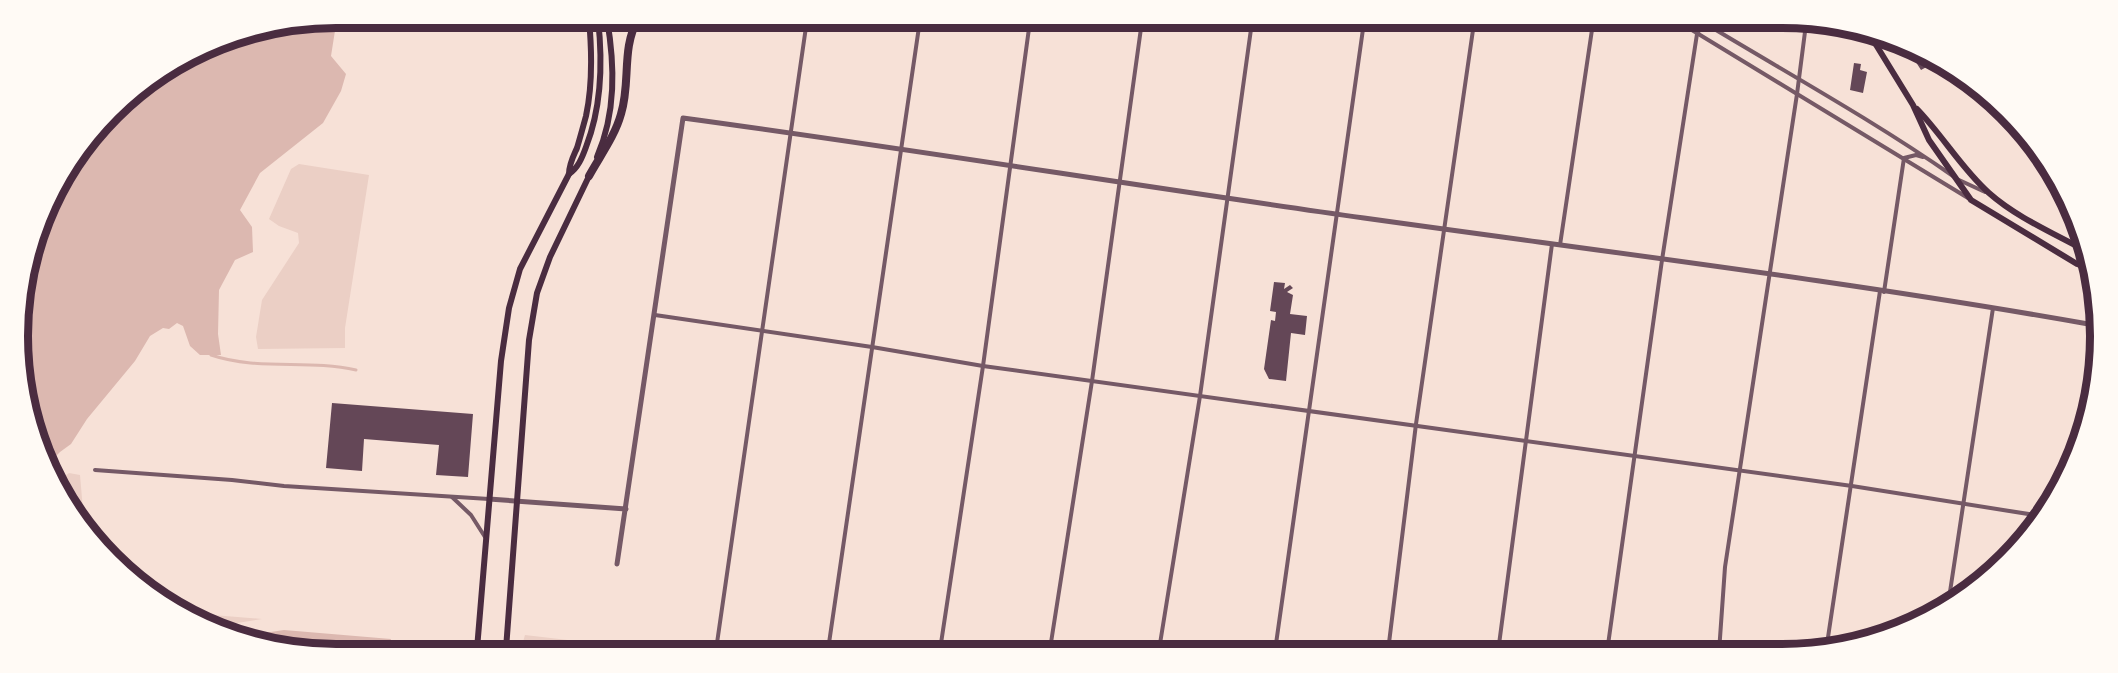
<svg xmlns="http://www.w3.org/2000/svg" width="2118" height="673" font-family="Commissioner,sans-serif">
<rect width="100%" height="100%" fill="#f7e1d7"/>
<!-- green -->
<g fill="#ebcfc5">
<path d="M 299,164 L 369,175 L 345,328 L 345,348 L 258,349 L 256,337 L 262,300 L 299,243 L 298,233 L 279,226 L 269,219 L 291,169 Z"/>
<path d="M 69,473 L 80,475 L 83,510 L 82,526 L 59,481 Z"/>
<path d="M 169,605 L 199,608 L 200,614 L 262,619 L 218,626 Z"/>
<path d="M 525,635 L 653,650 L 521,649 Z"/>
</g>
<!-- water -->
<g fill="#dcb8b0">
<path d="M 337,18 L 331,56 L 346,74 L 341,91 L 323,123 L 260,173 L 240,210 L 252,227 L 253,252 L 235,260 L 219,290 L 218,334 L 221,355 L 200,355 L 190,346 L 183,326 L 177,323 L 169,329 L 163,328 L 150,336 L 135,361 L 87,419 L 71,444 L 60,452 L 50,462 L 29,419 L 21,295 L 51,195 L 126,97 L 215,42 Z"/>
<path d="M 284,630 L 391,639 L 388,648 L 391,649 L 274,649 L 244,636 Z"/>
</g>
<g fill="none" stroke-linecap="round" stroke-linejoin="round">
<!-- stream -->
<path stroke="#dcb8b0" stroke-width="3" d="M 211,355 C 258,371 309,359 356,370"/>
</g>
<!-- building -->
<g fill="#644757">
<path d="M 1915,54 L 1930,60 L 1944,66 L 1936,70 L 1932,64 L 1921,70 L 1912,56 Z"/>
<path d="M 1854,63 L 1861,64 L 1860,70 L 1867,72 L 1863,93 L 1850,90 Z"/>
<path d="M 1274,282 L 1285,283 L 1284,289 L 1290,285 L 1293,288 L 1287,292 L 1293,295 L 1290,314 L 1307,316 L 1305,335 L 1291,333 L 1286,381 L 1269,379 L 1264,369 L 1271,320 L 1275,321 L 1276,312 L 1270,311 Z"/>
<path d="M 332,403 L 473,414 L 468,477 L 436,475 L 439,445 L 364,439 L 362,471 L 326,468 Z"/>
</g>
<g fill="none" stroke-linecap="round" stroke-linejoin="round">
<!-- minor -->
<g stroke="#755966" stroke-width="4">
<path d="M 1682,24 L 1968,198"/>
<path d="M 1706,24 C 1789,74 1874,121 1953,176"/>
<path d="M 1959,180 L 1985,192"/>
<path d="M 1560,245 L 1593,23"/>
<path d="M 1884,292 L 1904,158 L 1916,155 L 1923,157"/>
<path d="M 655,315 L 872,347 L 983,366 L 1852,486 L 2041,516"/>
<path d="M 95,470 L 232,480 L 284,486 L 489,499"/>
<path d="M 452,497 L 471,515 L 485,537"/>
<path d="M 1948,605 L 1993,308"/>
<path d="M 1827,644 L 1880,291"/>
<path d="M 717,648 L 737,650"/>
<path d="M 1050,649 L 1092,381 L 1142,21"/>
<path d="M 716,650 L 807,20"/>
<path d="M 828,650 L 920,20"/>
<path d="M 940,650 L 983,366 L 1030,21"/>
<path d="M 1159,650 L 1200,396 L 1252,22"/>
<path d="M 1275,651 L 1364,22"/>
<path d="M 1388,651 L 1416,424 L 1474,23"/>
<path d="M 1498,652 L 1552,244"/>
<path d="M 1607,652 L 1662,260 L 1697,34 L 1703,24"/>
<path d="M 1719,652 L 1725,567 L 1797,94 L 1806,24"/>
</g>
<!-- tertiary -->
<g stroke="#755966" stroke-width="5">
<path d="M 489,499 L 626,509"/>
<path d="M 617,564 L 683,118 C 911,149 1137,186 1364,218 C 1607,252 1852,282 2094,325"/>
</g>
<!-- secondary -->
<g stroke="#4a2c40" stroke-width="6">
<path d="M 1870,35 L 1913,105 L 1929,140 L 1971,200 L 2077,264 L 2092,269"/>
<path d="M 1917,109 C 1943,136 1962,169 1989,193 C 2016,217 2053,233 2084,250"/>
<path d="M 597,157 C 616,113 615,66 607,19"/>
<path d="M 569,174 C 578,168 582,158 586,147 C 602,106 603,63 598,19"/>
<path d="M 477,649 L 501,361 L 509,308 L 520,269 L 569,174 C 569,164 573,157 577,148 C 580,138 583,127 586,116 C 593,84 592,52 589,19"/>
<path d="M 506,649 L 529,340 L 537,293 L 550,257 L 591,172"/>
</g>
<!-- motorway -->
<path stroke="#4a2c40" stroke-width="8" d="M 589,176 C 600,156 615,136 621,114 C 631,82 621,49 638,19"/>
</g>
<!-- crop -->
<path d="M0 0H2118V673H0ZM336 28H1782A308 308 0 0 1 2090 336V336A308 308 0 0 1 1782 644H336A308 308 0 0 1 28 336V336A308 308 0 0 1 336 28Z" fill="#fffaf5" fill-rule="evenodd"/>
<path fill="none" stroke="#4a2c40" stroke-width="8" d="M336 28H1782A308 308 0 0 1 2090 336V336A308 308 0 0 1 1782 644H336A308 308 0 0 1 28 336V336A308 308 0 0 1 336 28Z"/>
</svg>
